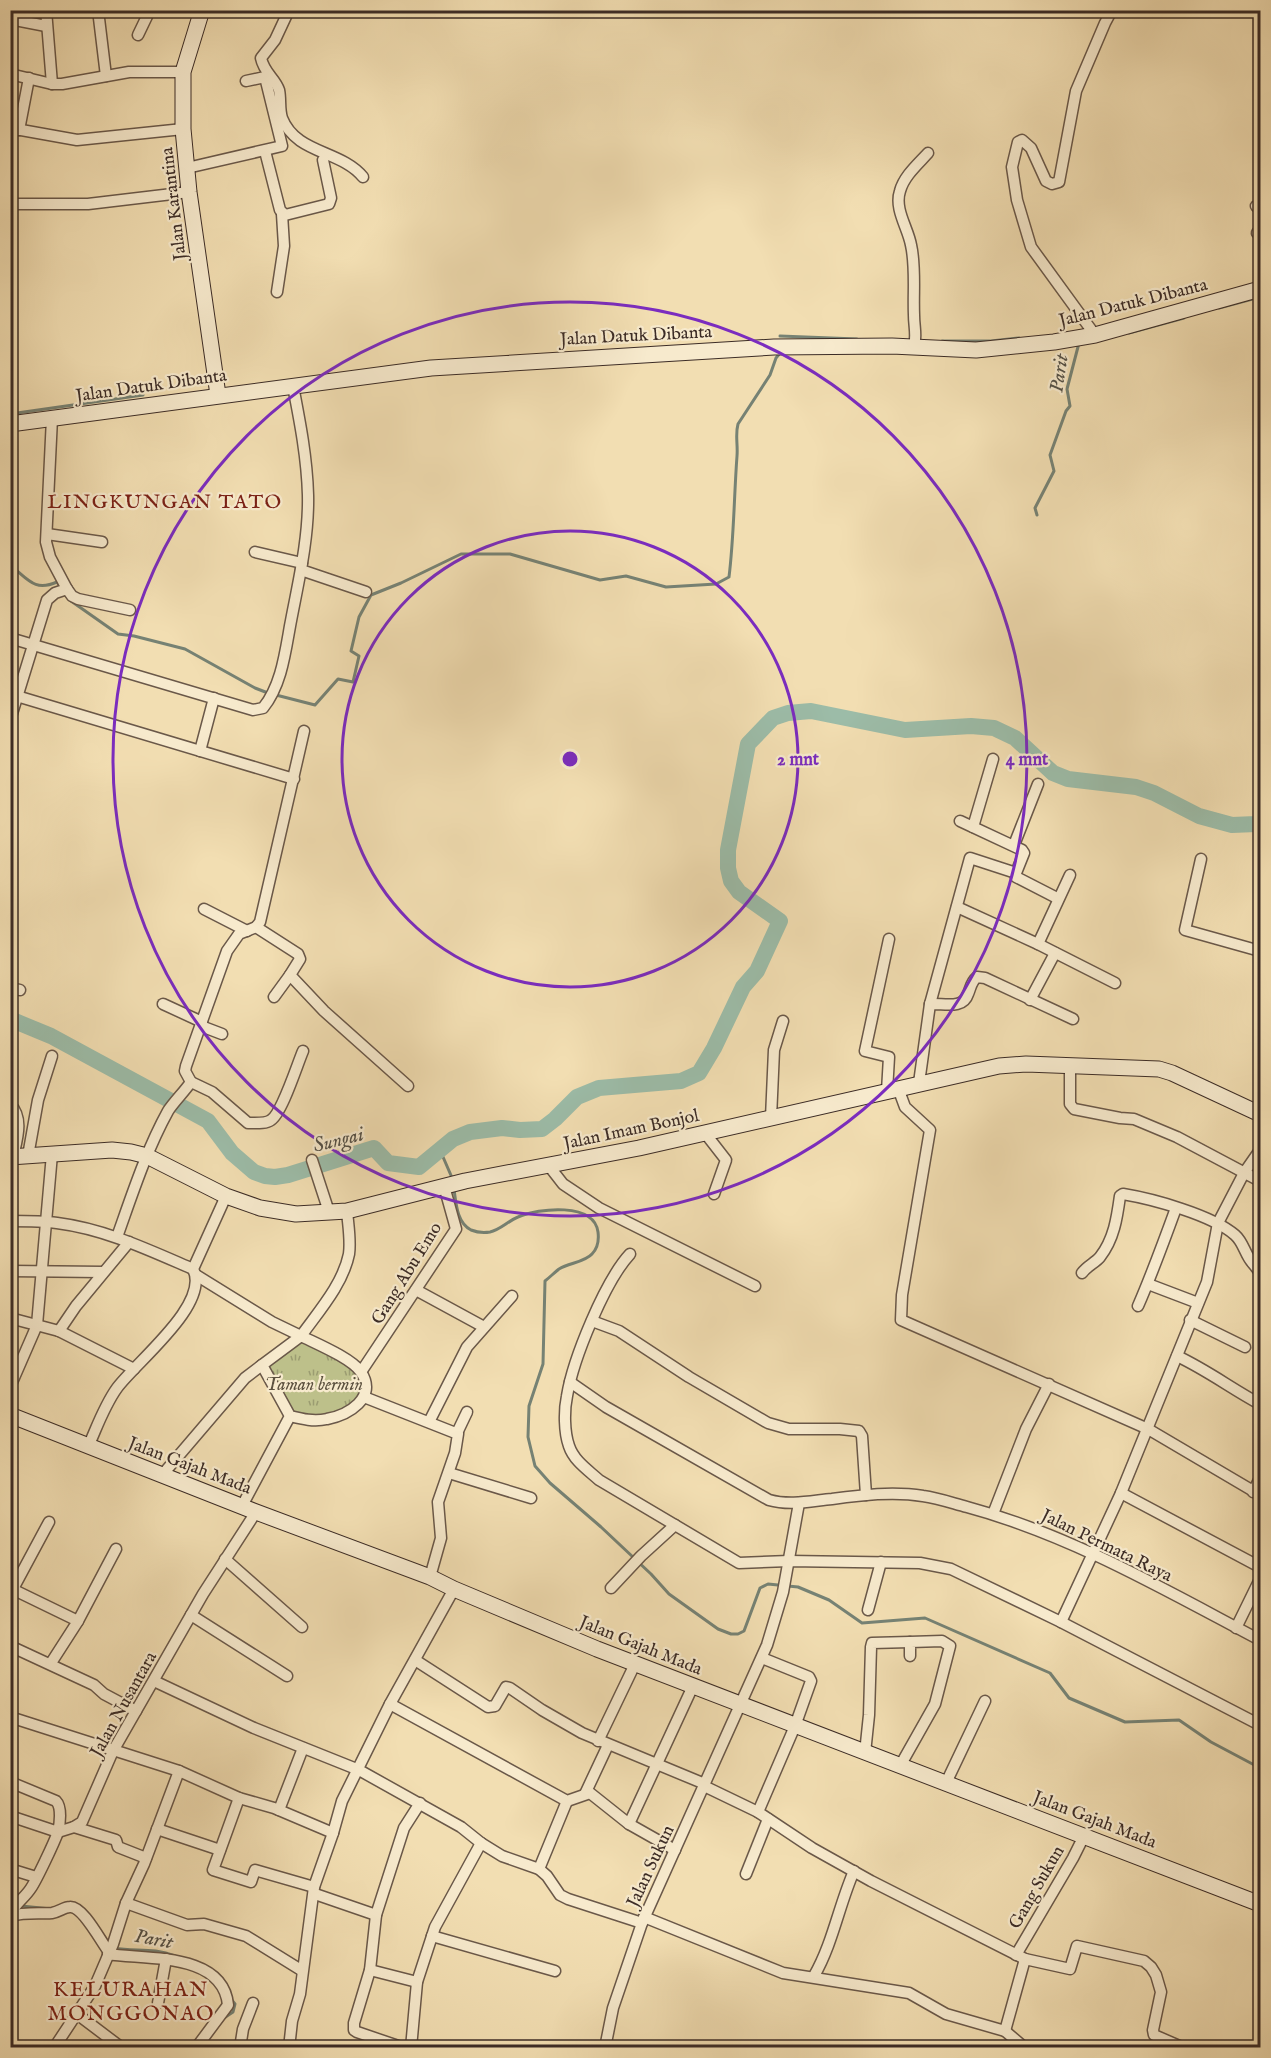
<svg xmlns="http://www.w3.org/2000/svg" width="1271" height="2058" font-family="'IM FELL English',serif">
<defs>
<pattern id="park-tufts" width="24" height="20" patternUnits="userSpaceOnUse" patternTransform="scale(1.5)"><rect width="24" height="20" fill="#bdc08a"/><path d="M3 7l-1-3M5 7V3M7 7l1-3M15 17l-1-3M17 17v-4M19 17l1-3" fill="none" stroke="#9b9c71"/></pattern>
</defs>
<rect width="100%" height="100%" fill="#f2deb2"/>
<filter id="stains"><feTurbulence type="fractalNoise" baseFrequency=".00333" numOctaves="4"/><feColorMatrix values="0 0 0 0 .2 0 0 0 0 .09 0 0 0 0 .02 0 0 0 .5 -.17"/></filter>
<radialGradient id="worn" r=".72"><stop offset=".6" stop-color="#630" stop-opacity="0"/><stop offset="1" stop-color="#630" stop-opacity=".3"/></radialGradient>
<!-- park -->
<path fill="url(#park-tufts)" stroke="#7c7658" stroke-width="1.5" d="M 304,1340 L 333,1355 L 362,1378 L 360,1397 L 343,1410 L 318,1417 L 296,1413 L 289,1407 L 266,1367 Z"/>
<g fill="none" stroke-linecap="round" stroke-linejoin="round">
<!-- stream -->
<g stroke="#768274" stroke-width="3">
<path d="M 1219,308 L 1260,297"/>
<path d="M 1129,333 L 1184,318"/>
<path d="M 780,336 L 857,339"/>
<path d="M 942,341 L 991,341 L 1019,338"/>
<path d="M 10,414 L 143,395"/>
<path d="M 1037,515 L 1035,508 L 1054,471 L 1050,455 L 1066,411 L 1070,406 L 1067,389 L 1079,343"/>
<path d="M 10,565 C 28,579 34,592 57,582 L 60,586"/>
<path d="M 71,601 L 118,634 L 134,636 L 185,649 L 255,688 L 268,693"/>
<path d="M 276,695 L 315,705 L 338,679 L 353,682 L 359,656 L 351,651 L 359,617 L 371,595 L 401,583 L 461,554 L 510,554 L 600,580 L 626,576 L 666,587 L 716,584 L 729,577 C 734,537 734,496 737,456 C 738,444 735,435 738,424 L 770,375 L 776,358 L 780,353"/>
<path d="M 440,1150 L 453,1180"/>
<path d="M 454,1189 C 456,1204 457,1223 471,1230 C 476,1232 484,1233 490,1232 C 500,1230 508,1221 518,1217 C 539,1208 594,1202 598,1232 C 599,1240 598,1248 592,1254 C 585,1262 569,1263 559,1269 C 554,1273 550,1277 545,1281 L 543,1364 L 529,1406 L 528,1437 L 535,1466 L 550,1483 L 601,1527 L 651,1574 L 669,1594 L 718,1629 L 731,1634 L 738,1634 L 744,1631 L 760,1588 L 768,1584 L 798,1587 L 829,1600 L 862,1623 L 925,1618 L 1050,1673 L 1069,1698 L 1125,1722 L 1179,1720 L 1211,1742 L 1260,1768"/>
<path d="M 21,1906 L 51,1909"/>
<path d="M 114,1948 C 135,1952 153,1947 175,1956"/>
<path d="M 224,2018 L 233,2012 L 235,2004 L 231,1999"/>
</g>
<!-- river -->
<path stroke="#9cbca8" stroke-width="16" d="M 10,1019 L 51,1036 L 208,1121 L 232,1153 L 254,1172 L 265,1176 L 275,1177 L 288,1175 L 374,1148 L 388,1163 L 419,1167 L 453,1139 L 470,1132 L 502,1128 L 520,1130 L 542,1129 L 555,1119 L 577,1097 L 599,1088 L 681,1081 L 699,1073 L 714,1048 L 743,987 L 757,971 L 780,921 L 739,892 L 731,881 L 728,868 L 728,850 L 748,744 L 773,718 L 788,713 L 811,711 L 905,730 L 971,726 L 994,728 L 1015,738 L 1053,773 L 1068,779 L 1136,787 L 1154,793 L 1199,816 L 1232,825 L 1256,824 L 1260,821"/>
<defs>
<g id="street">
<path d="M 46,10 L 52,84"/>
<path d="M 98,10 L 106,76"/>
<path d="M 289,10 L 275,40 L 261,58 C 264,73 275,78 279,90 C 281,99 279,109 282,118 C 296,154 341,150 363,177"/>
<path d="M 10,19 L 46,26"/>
<path d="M 138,35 L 150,10"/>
<path d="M 10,74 L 52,84 L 62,84 L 129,72 L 183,72"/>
<path d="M 10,128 L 77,140 L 183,129"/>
<path d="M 19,130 L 29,78"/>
<path d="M 265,151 L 280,210 L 285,215 L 329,204 L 331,198 L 323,160"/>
<path d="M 187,168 L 282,146 L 265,77 L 246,81"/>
<path d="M 10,204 L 88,204 L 189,192"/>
<path d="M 1256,206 L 1260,210"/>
<path d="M 1257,233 L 1260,229"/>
<path d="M 277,292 L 284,246 L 282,214"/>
<path d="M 1095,335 L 1031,247 L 1017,200 L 1012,167 L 1018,142 L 1022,140 L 1031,148 L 1046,181 L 1052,184 L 1059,182 L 1076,91 L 1105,23 L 1112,10"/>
<path d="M 914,347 C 917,335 914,327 914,315 C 913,292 916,267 911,245 C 908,228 894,209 900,191 C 904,176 918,164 928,153"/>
<path d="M 47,534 L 102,542"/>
<path d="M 255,552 L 302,563"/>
<path d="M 301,570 L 366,592"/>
<path d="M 67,589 L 72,596 L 78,599 L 130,610"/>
<path d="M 10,638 L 253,710 L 263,708 C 281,686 285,654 290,626 C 298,583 309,539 308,495 C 307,458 300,422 293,386"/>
<path d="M 10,694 L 294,779"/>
<path d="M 10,720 L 47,600 L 55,593 L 67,589 L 50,557 L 46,542 L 52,418"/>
<path d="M 200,751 L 214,698"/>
<path d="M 960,821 L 1022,850 L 1024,853 L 1016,873 L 1016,877 L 1057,898"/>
<path d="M 973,827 L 993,759"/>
<path d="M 1014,845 L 1038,784"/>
<path d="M 1201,859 L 1185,930 L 1260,951"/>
<path d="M 957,907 L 1038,944 L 1115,983"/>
<path d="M 204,909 L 247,931"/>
<path d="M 256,927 L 298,954 L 300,959 L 290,975 L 324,1011 L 408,1086"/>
<path d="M 1038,944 L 1070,875"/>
<path d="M 10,988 L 20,990"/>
<path d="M 274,997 L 290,975"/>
<path d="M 1030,1000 L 1055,953"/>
<path d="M 163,1004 L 202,1022"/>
<path d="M 930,1004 L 970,858 L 1016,873"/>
<path d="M 201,1026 L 222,1034"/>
<path d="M 1070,1065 L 1070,1104 L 1074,1109 L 1120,1118 L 1134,1119 L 1177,1137 L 1260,1181"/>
<path d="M 191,1082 L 212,1092 L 248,1123 C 255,1123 266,1124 271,1120 C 282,1113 297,1065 303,1051"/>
<path d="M 919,1083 L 930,1004 C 943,1003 963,1010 968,994 C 971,987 971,982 977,977 L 985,978 L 1073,1019"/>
<path d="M 898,1088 L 905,1107 L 930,1130 L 902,1295 L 901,1320 L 1148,1429 L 1260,1495"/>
<path d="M 887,1091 L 889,1057 L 865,1051 L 889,939"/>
<path d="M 10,1104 C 24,1118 17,1139 13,1157"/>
<path d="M 771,1118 L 774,1050 L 783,1021"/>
<path d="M 705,1133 L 726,1160 L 714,1194"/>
<path d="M 28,1156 L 38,1100 L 52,1056"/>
<path d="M 312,1160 L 329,1212"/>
<path d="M 549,1166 L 563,1184 L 599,1208 L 755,1286"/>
<path d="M 10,1221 C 26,1221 42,1221 57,1223 C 105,1229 149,1250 193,1269"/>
<path d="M 117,1237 C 132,1195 146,1151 168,1111 C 173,1103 184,1092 191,1082 L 185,1071 L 186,1066 L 227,951 L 239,934 L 256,927 L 260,922 L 304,731"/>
<path d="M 630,1254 C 605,1281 573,1359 567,1396 C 564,1410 564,1432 569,1446 C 574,1461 588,1470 599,1480 L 739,1563 L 789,1561 L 920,1563 L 951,1569 L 1061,1622 L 1260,1725"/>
<path d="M 10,1271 L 103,1272"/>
<path d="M 1082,1273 C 1087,1266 1095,1263 1100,1257 C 1114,1239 1117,1218 1120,1196 L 1123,1194 C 1153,1199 1212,1215 1235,1235 C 1242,1241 1244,1250 1249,1258 C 1252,1263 1257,1268 1260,1273"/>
<path d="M 196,1275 L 272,1322 L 301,1336 C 319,1311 343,1284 349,1254 C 351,1240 348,1224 347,1211"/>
<path d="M 1148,1284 L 1198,1303"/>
<path d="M 416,1290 L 484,1327"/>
<path d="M 1138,1306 C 1152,1274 1164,1241 1176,1208"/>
<path d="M 10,1318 L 59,1331 L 134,1369"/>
<path d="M 1190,1320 L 1245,1347"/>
<path d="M 592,1321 L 619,1331 L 689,1377 L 768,1423 L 789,1429 L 840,1429 L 859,1431 L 862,1436 L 866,1495"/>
<path d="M 59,1331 L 76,1306 L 129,1242"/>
<path d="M 1177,1356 C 1207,1370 1232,1389 1260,1404"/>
<path d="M 361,1372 L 456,1229 L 444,1186"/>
<path d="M 570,1382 L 606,1407 L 769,1500 C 790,1506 811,1501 832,1499 C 862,1495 893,1491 923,1496 C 938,1498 952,1503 967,1507 C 1071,1535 1165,1590 1260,1640"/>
<path d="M 10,1387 L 37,1325 L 52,1154"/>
<path d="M 364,1397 L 458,1434 L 455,1453 L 438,1502 L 441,1538 L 430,1577"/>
<path d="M 429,1422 L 467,1347 L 512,1296"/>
<path d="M 457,1433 L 467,1412"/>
<path d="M 88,1447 C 97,1427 104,1406 117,1388 C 136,1362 211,1304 193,1269 L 226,1196"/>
<path d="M 449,1473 L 531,1498"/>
<path d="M 163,1474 L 245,1378 L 262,1365"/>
<path d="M 1253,1492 L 1260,1478"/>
<path d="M 1121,1493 L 1260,1567"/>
<path d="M 242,1506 L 290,1416 C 302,1419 314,1422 327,1419 C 348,1415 378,1398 361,1372 C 351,1358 317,1344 301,1336 L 262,1365 L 290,1416"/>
<path d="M 993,1514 L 1026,1429 L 1049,1384"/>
<path d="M 225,1559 L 302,1627"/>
<path d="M 10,1588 L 78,1621 L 51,1663"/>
<path d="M 611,1588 L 641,1556 L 675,1525"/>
<path d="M 13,1589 L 49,1522"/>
<path d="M 868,1610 L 881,1562"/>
<path d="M 191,1615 L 287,1676"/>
<path d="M 78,1621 L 116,1549"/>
<path d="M 1061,1622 L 1121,1493 L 1207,1282 L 1218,1223 L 1244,1173 L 1260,1150"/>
<path d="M 1236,1628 L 1260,1579"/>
<path d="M 10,1646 L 94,1685 L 104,1694 L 136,1711"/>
<path d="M 415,1660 L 488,1707 L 495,1706 L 506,1687 L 510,1688 L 542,1710 L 582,1733 L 705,1784"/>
<path d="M 154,1681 L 254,1728 L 359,1770 L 461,1827 L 481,1843 L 502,1856 L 539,1869 L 547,1876 L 560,1895 L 568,1899 L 642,1923"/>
<path d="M 390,1704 L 567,1801 L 590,1793 L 629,1824 L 675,1850"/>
<path d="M 10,1717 L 179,1771 L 239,1798 L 274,1808 L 333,1833"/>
<path d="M 598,1741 L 635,1664"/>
<path d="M 865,1753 L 869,1715 L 871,1647 L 872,1643 L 910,1642"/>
<path d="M 900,1766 L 935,1704 L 950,1646 L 942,1641 L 910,1642 L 910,1656"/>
<path d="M 10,1782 L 56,1801 C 62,1807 60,1824 58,1832 C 54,1843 37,1879 31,1888 C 22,1902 11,1904 10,1923"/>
<path d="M 946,1783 L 985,1701"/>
<path d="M 704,1786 L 758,1812 L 812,1848 L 871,1881 L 1025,1959 L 1005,2031"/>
<path d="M 585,1794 L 608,1745"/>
<path d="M 239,1798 L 213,1870 L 251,1882 L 255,1870 L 314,1887"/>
<path d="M 279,1810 L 303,1748"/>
<path d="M 758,1812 L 795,1726 L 811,1681 L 809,1677 L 762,1658"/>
<path d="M 10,1816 L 58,1832"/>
<path d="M 629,1824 L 693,1686"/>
<path d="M 74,1827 L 116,1840 L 118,1847 L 146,1858"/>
<path d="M 157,1829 L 220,1850"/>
<path d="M 58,1832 L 74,1827 L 82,1822 L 113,1751 L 203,1594 L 256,1512"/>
<path d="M 10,1869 L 36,1877"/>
<path d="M 539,1869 L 567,1801"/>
<path d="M 746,1874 L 768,1819"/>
<path d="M 315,1894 L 376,1915"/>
<path d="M 126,1903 L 187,1925 L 204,1924 L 246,1936 L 301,1970"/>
<path d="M 11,1916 C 25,1912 38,1914 52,1913 C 59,1912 64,1907 70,1907 C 83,1906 101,1942 109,1952"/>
<path d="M 644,1917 L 783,1973 L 909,1993 L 946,2014 L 1005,2031 L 1025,2048"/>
<path d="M 432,1936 L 555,1971"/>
<path d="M 108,1954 C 146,1960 223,1952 228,2005 L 196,2048"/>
<path d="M 1016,1955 L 1073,1858 L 1084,1836"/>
<path d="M 1025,1959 L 1070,1969 L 1077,1946 L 1144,1961 L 1151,1967 L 1156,1975 L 1161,1992 L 1153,2030 L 1154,2035 L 1184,2048"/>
<path d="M 370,1970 L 417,1982"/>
<path d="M 814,1976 C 833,1943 839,1905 854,1871"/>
<path d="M 158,2003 L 166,1959"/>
<path d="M 77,2014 L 122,2048"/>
<path d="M 54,2048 L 95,1986 L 113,1944 L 126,1903 L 144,1864 L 179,1771"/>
<path d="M 240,2048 L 243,2029 L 253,2003"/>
<path d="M 289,2048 L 292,2021 L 300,1994 L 314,1887 L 333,1833 L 342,1801 L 390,1704 L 454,1589"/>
<path d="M 404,2048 L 357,2032 L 354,2030 L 354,2023 L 370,1970 L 376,1915 L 404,1828 L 420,1803"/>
<path d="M 411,2048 L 417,1982 L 435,1927 L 481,1843"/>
<path d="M 605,2048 L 613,2008 L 642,1923 L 767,1645 L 783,1592 L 799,1503"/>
</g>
<g id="secondary">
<path d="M 202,10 L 183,72 L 183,129 L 189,192 L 218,395"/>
<path d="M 10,424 L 431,368 L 774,347 L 892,346 L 976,350 L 1054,342 L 1095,335 L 1260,289"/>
<path d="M 10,1157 L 112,1150 L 131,1152 L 147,1156 L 226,1196 L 260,1208 L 296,1214 L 347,1211 L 465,1181 L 639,1148 L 999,1066 L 1026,1064 L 1159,1069 L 1172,1073 L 1260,1114"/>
<path d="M 10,1415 L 256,1512 L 430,1577 L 454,1589 L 597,1649 L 1260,1904"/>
</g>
</defs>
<!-- street casing -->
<use href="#street" stroke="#6a5849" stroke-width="13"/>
<!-- secondary casing -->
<use href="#secondary" stroke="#3c2c26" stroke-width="17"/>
<!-- street -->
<use href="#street" stroke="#f7eacd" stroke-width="10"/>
<!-- secondary -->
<use href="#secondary" stroke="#f7eacd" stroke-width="15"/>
</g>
<!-- distance rings -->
<g fill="none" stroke="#7b2cbf" stroke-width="3">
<circle cx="570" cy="759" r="228"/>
<circle cx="570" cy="759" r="457"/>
</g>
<g text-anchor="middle" stroke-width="4.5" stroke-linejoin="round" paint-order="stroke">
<!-- street labels -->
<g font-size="18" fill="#3c2c26" stroke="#f7eacd">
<text transform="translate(173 204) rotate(-97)" y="6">Jalan Karantina</text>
<text transform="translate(1133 302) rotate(-14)" y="6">Jalan Datuk Dibanta</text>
<text transform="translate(636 335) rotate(-3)" y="6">Jalan Datuk Dibanta</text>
<text transform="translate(151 385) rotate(-8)" y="6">Jalan Datuk Dibanta</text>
<text transform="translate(631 1129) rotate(-12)" y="6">Jalan Imam Bonjol</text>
<text transform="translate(406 1273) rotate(-58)" y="6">Gang Abu Emo</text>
<text transform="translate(190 1465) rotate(21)" y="6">Jalan Gajah Mada</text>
<text transform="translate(1107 1545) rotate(26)" y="6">Jalan Permata Raya</text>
<text transform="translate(641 1645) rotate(22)" y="6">Jalan Gajah Mada</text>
<text transform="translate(123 1704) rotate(-61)" y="6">Jalan Nusantara</text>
<text transform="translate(1095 1819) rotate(21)" y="6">Jalan Gajah Mada</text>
<text transform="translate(650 1866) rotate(-65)" y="6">Jalan Sukun</text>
<text transform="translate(1036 1887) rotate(-60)" y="6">Gang Sukun</text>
</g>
<!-- park labels -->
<g font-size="18" font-style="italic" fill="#5c513f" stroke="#f7eacd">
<text x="314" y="1390">Taman bermin</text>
</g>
<!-- water labels -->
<g font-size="20" font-style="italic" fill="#545046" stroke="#f7eacd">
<text transform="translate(1058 373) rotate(-82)" y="7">Parit</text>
<text transform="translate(338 1139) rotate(-14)" y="7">Sungai</text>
<text transform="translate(154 1938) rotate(10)" y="7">Parit</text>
</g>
<!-- neighbourhood labels -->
<g font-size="20" letter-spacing="1.5" fill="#7a1f14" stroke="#f7eacd">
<text x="165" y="508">LINGKUNGAN TATO</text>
</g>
<!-- quarter labels -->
<g font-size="21" letter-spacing="1.5" fill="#7a1f14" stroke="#f7eacd">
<text x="131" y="1996">KELURAHAN<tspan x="131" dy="24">MONGGONAO</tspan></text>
</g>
</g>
<circle cx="570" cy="759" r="9" fill="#7b2cbf" stroke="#f7eacd" stroke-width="3"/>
<g font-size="18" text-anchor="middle" font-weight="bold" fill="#7b2cbf" stroke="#f7eacd" stroke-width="4.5" stroke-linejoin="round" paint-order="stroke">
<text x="798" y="765">2 mnt</text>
<text x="1027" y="765">4 mnt</text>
</g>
<!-- margin -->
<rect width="1271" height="2058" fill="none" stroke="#f2deb2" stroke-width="36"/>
<rect x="12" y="12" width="1247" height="2034" fill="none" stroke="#3c2c26" stroke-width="3"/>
<rect x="18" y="18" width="1235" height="2022" fill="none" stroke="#3c2c26" stroke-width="1.5"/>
<rect width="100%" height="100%" filter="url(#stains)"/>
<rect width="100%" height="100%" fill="url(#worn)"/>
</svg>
